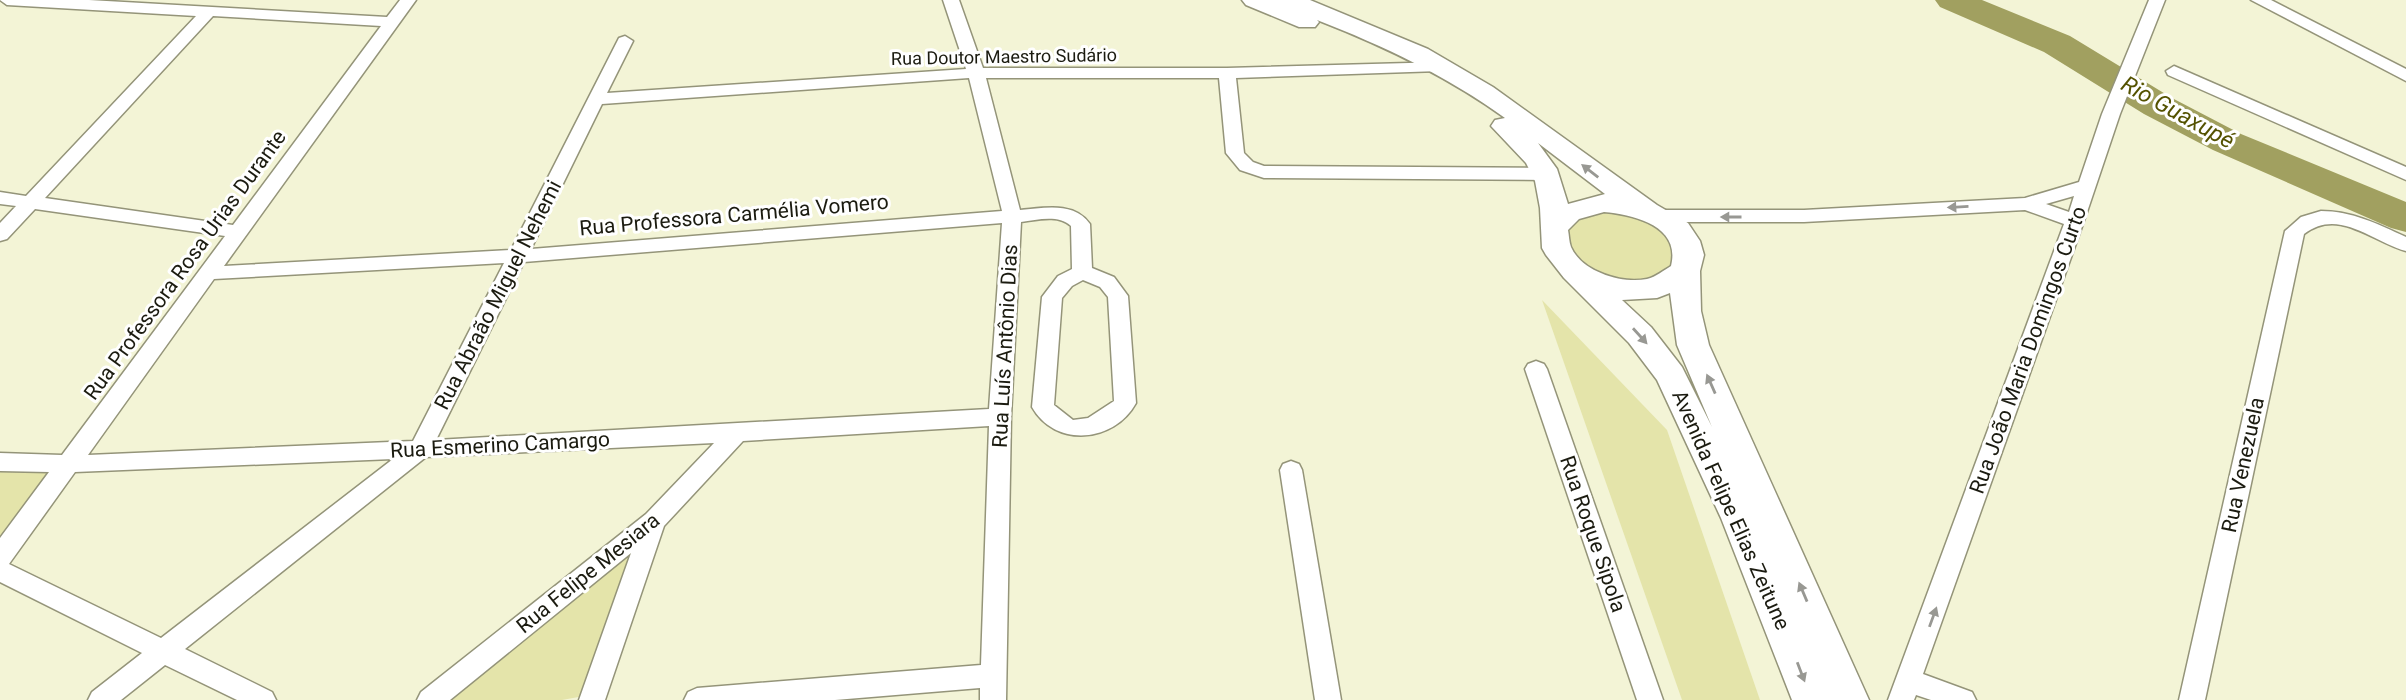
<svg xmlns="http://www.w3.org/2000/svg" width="2406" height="700" font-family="Roboto,sans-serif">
<rect width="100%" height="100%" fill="#f3f4d6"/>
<!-- green -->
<g fill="#e4e4aa">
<path d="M 1594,211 L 1630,212 L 1671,235 L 1675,266 L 1649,281 L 1610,280 L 1577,263 L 1565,231 L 1568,224 Z"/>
<path d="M 1542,300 L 1667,430 L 1760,700 L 1682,700 Z"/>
<path d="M 57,470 L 0,547 L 0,471 Z"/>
<path d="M 633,547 L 584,696 L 562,700 L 443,700 Z"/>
</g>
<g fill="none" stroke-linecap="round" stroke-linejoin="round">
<!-- river -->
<path fill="#a1a060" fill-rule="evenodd" d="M 1935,0 L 1982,0 L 2070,36 L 2172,98 L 2241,134 L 2406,202 L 2406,232 L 2391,228 L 2213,150 L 2144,114 L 2044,52 L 1940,7 Z"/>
<defs>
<g id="street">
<path d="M 0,0 L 89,0 L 387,17 L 400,0 L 416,0 L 224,266 L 511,250 L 619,38 L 625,36 L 633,41 L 607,93 L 966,69 L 943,0 L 959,0 L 983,68 L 1227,68 L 1446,62 L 1448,66 L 1440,71 L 1236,78 L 1244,153 L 1253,162 L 1264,166 L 1548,168 L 1557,174 L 1548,180 L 1264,178 L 1240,170 L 1226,153 L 1219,78 L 986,78 L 1020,210 C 1044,208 1074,201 1090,224 L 1092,268 L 1114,277 L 1128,296 L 1136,403 C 1114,443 1055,448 1032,407 L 1042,297 L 1058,276 L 1072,269 L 1071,226 C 1058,214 1037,220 1021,222 L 1011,417 L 1006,700 L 980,700 L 980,688 L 835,700 L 684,700 L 688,692 L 697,688 L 981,665 L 989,426 L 743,441 L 664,526 L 605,700 L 579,700 L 631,553 L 450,700 L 417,700 L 421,692 L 646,514 L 714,443 L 426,457 L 185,649 L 272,692 L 276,700 L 237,700 L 165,665 L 121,700 L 88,700 L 92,692 L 142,653 L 0,582 L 0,538 L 49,472 L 0,471 L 0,453 L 62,455 L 225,236 L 35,209 L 7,239 L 0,241 L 0,223 L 16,206 L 0,204 L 0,192 L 26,196 L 196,16 L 7,5 ZM 213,16 L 381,26 L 233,225 L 45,198 ZM 969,78 L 1002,211 L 531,249 L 602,104 ZM 1002,223 L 989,409 L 436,440 L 524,262 ZM 504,263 L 413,441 L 88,455 L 214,279 ZM 1083,280 L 1100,287 L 1108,297 L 1114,401 L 1088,418 L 1073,420 L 1054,405 L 1062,298 L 1072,286 ZM 393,459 L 161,638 L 9,564 L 75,472 Z"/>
<path d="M 2149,0 L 2165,0 L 2120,114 L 2084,221 L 1923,674 L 1972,692 L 1976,700 L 1931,700 L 1916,695 L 1914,700 L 1888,700 L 2064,224 L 2025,210 L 1804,222 L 1659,222 L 1652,220 L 1650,216 L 1652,212 L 1659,210 L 1804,210 L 2025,198 L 2079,182 L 2102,114 ZM 2074,196 L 2069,212 L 2046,204 Z"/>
<path d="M 2251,0 L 2271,0 L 2406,69 L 2406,81 Z"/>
<path d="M 2174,66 L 2406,167 L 2406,180 L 2168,75 L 2166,71 Z"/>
<path d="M 2321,211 C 2352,211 2378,224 2406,237 L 2406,251 C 2372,242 2339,207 2304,234 L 2205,700 L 2179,700 L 2285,231 L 2301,217 Z"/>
<path d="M 1536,361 L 1544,364 L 1547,369 L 1663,700 L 1637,700 L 1525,369 L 1528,364 Z"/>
<path d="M 1291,461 L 1299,464 L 1302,470 L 1341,700 L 1315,700 L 1280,470 L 1283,464 Z"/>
</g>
<path id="secondary" d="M 1242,0 L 1310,0 L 1428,49 L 1493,87 L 1657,205 L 1688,223 L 1700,241 L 1704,255 L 1700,271 L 1701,311 L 1709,345 L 1869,700 L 1792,700 L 1721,518 L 1657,380 L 1629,343 L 1564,278 L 1546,255 L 1542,248 L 1540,208 L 1535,181 L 1526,163 L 1491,126 L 1495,120 L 1505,118 C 1447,76 1384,46 1317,20 L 1319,22 L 1315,27 L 1299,27 L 1246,5 ZM 1538,143 L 1605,194 L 1568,204 L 1557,169 ZM 1604,212 C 1635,215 1681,226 1671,266 C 1664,270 1656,277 1647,279 C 1622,284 1582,272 1571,247 C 1569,242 1569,235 1568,230 L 1579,219 ZM 1670,293 L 1677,345 L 1712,427 L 1682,367 L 1651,327 L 1622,300 L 1657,298 Z"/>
</defs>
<!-- street casing -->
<use href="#street" stroke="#949479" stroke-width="3"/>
<!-- secondary casing -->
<use href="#secondary" stroke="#949479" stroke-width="3"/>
<!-- street -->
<use href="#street" fill="#fff" fill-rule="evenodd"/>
<!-- secondary -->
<use href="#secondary" fill="#fff" fill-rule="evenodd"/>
</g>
<!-- one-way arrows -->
<defs><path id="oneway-solid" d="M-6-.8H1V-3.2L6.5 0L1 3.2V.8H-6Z" transform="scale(1.75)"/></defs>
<g fill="#989893">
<use href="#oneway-solid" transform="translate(1590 171) rotate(-142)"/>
<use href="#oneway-solid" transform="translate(1958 207) rotate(177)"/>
<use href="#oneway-solid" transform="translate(1731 217) rotate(180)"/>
<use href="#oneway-solid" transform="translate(1640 336) rotate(48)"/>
<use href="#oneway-solid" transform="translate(1711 384) rotate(-114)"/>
<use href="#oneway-solid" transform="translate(1803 592) rotate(-113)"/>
<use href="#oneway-solid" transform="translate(1933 617) rotate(-70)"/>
<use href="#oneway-solid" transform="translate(1801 672) rotate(69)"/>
</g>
<g text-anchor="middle" stroke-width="6" stroke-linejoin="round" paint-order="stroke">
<!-- far-street labels -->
<g font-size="18" fill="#1b1b10" stroke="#fff">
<text transform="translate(1004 57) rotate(-1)" y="6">Rua Doutor Maestro Sudário</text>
</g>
<!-- street labels -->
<g font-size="21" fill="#1b1b10" stroke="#fff">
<text transform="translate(734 215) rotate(-5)" y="7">Rua Professora Carmélia Vomero</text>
<text transform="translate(185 265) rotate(-54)" y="7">Rua Professora Rosa Urias Durante</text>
<text transform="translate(498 295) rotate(-63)" y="7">Rua Abraão Miguel Nehemi</text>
<text transform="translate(1005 346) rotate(-87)" y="7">Rua Luís Antônio Dias</text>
<text transform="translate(2028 350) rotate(-70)" y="7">Rua João Maria Domingos Curto</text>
<text transform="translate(500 445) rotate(-3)" y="7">Rua Esmerino Camargo</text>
<text transform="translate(2243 465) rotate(-78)" y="7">Rua Venezuela</text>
<text transform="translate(1731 510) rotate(66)" y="7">Avenida Felipe Elias Zeitune</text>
<text transform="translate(1593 534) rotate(71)" y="7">Rua Roque Sipola</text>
<text transform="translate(588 573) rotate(-39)" y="7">Rua Felipe Mesiara</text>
</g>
<!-- water labels -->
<g font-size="23" font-style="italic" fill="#545200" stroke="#fff">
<text transform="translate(2178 112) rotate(29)" y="8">Rio Guaxupé</text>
</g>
</g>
</svg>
